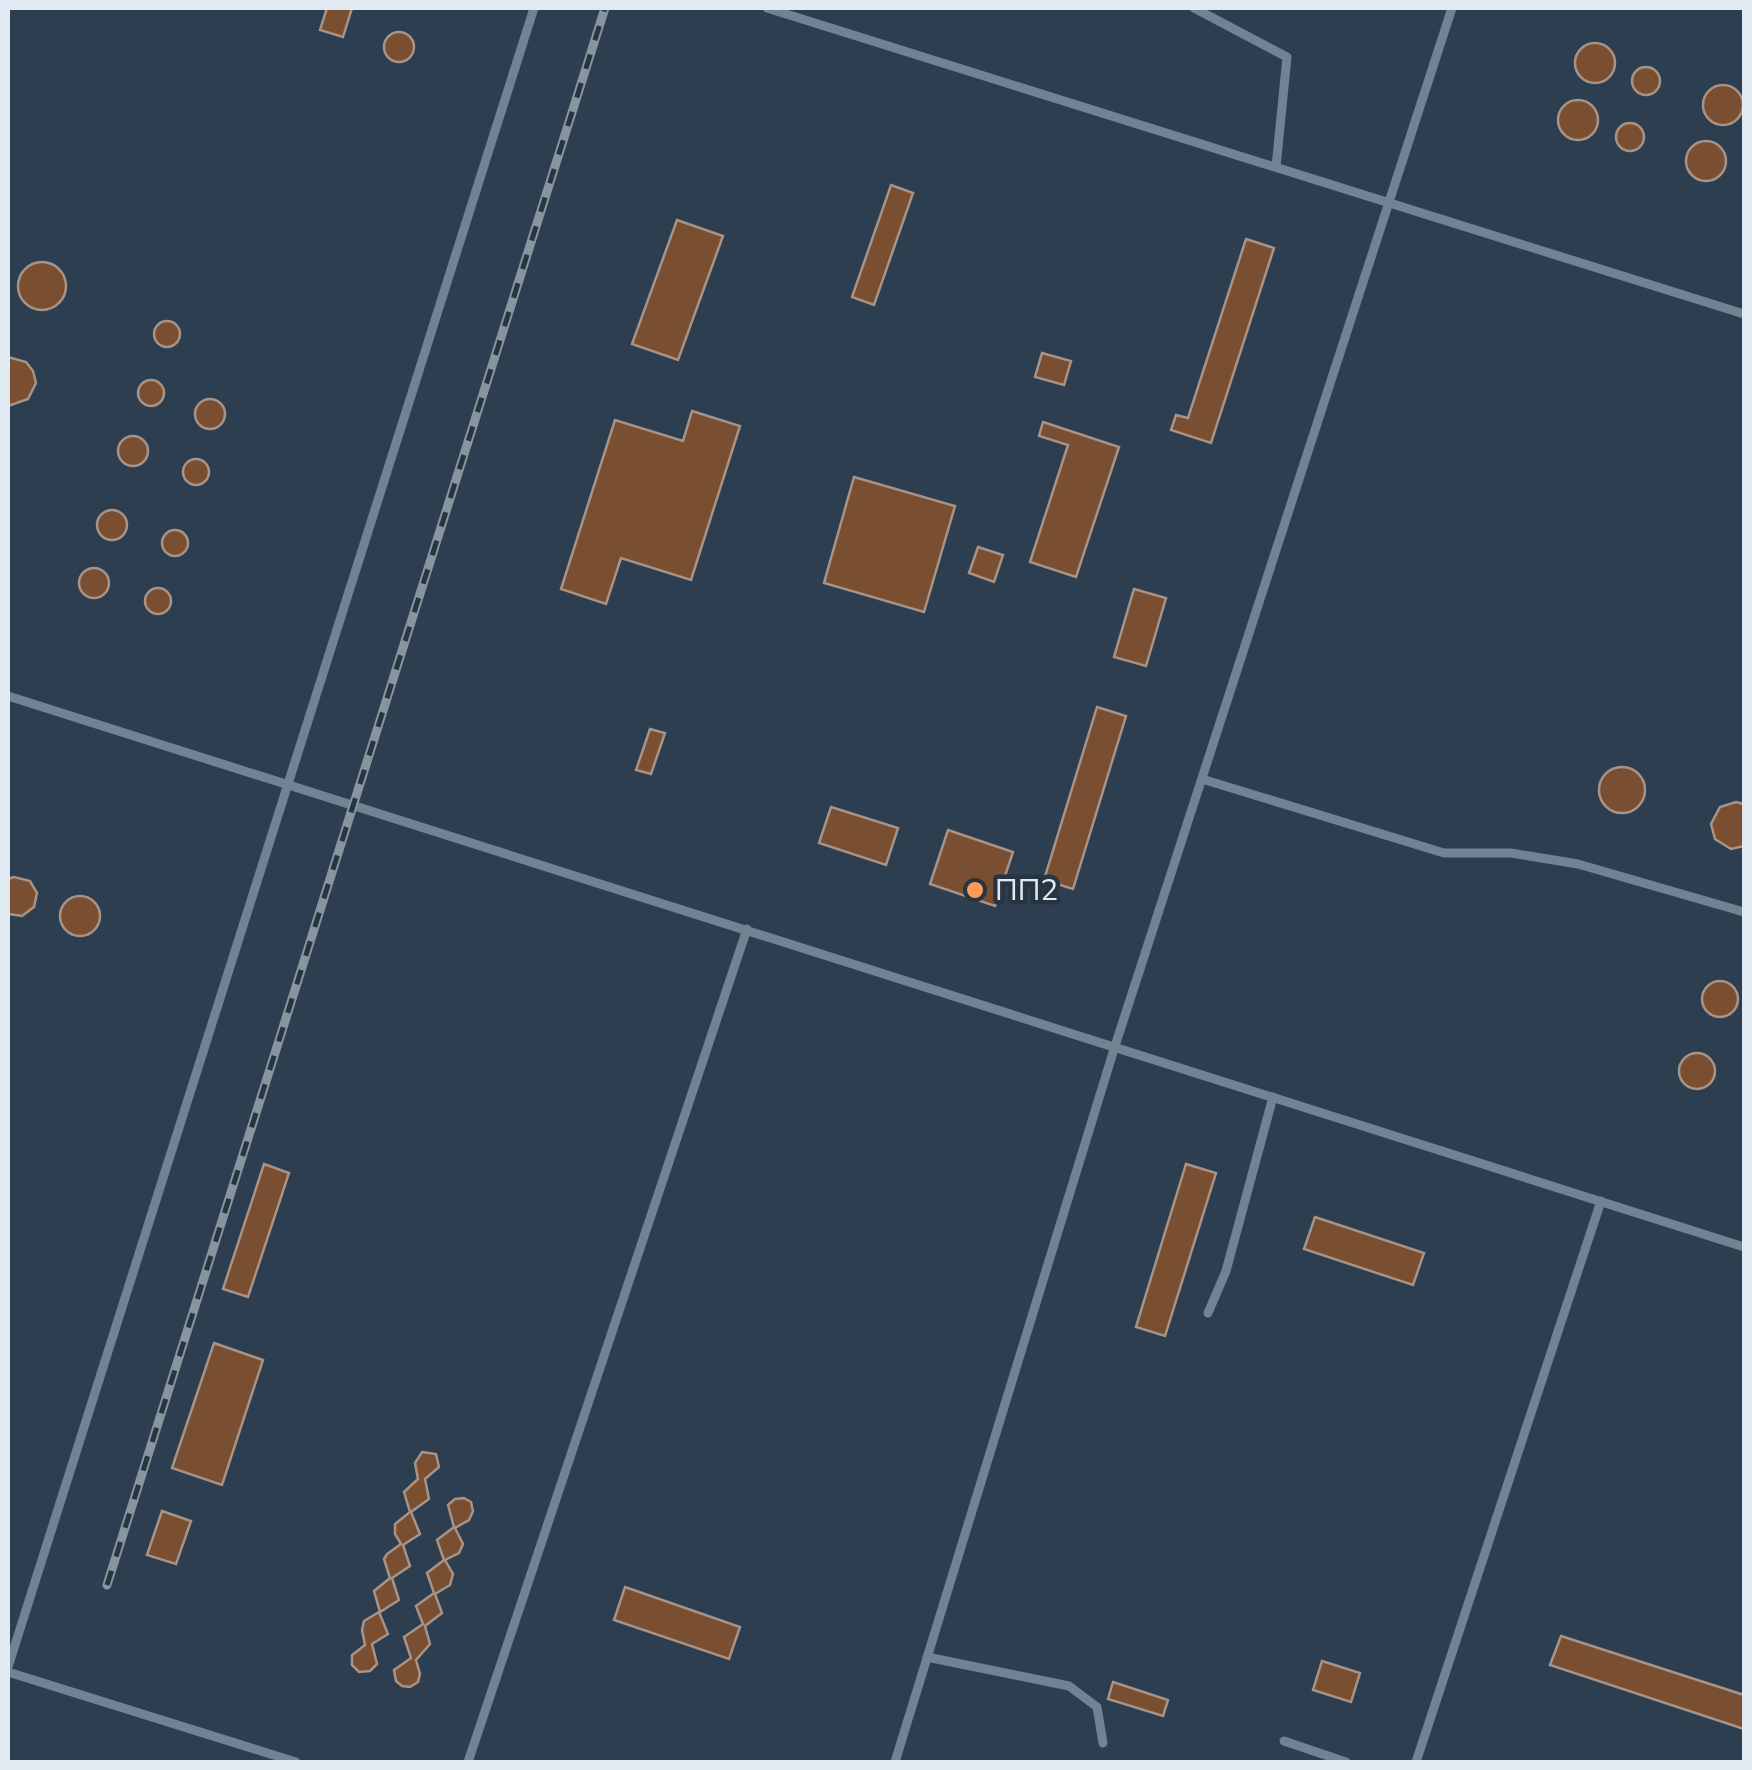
<svg xmlns="http://www.w3.org/2000/svg" width="1752" height="1770" font-family="'Nunito Sans',sans-serif">
<rect width="100%" height="100%" fill="#273542"/>
<!-- built -->
<rect fill="#2d3e50" x="8" y="8" width="1736" height="1754"/>
<!-- building -->
<g fill="#794e31" stroke="#a79387" stroke-width="2.5">
<path d="M 327,8 L 352,8 L 343,37 L 320,30 Z"/>
<circle cx="399" cy="47" r="15"/>
<circle cx="1595" cy="63" r="20"/>
<circle cx="1646" cy="81" r="14"/>
<circle cx="1723" cy="105" r="20"/>
<circle cx="1578" cy="120" r="20"/>
<circle cx="1630" cy="137" r="14"/>
<circle cx="1706" cy="161" r="20"/>
<path d="M 891,185 L 913,193 L 874,305 L 852,297 Z"/>
<path d="M 677,220 L 723,236 L 678,360 L 632,344 Z"/>
<path d="M 1246,239 L 1274,248 L 1211,443 L 1171,430 L 1176,415 L 1188,418 Z"/>
<circle cx="42" cy="286" r="24"/>
<circle cx="167" cy="334" r="13"/>
<path d="M 1042,353 L 1071,361 L 1064,385 L 1035,377 Z"/>
<path d="M 8,357 L 26,362 L 33,371 L 36,383 L 28,399 L 8,406 Z"/>
<circle cx="151" cy="393" r="13"/>
<circle cx="210" cy="414" r="15"/>
<path d="M 692,411 L 740,426 L 691,580 L 621,558 L 606,604 L 561,589 L 615,420 L 683,441 Z"/>
<path d="M 1043,422 L 1119,447 L 1076,577 L 1030,562 L 1068,445 L 1039,436 Z"/>
<circle cx="133" cy="451" r="15"/>
<circle cx="196" cy="472" r="13"/>
<path d="M 854,477 L 955,506 L 924,612 L 824,583 Z"/>
<circle cx="112" cy="525" r="15"/>
<circle cx="175" cy="543" r="13"/>
<path d="M 978,547 L 1003,555 L 994,582 L 969,573 Z"/>
<circle cx="94" cy="583" r="15"/>
<circle cx="158" cy="601" r="13"/>
<path d="M 1134,589 L 1166,598 L 1146,666 L 1114,657 Z"/>
<path d="M 1097,707 L 1126,716 L 1073,889 L 1044,880 Z"/>
<path d="M 650,729 L 665,733 L 651,774 L 636,770 Z"/>
<circle cx="1622" cy="790" r="23"/>
<path d="M 1736,802 L 1744,804 L 1744,846 L 1731,849 L 1715,839 L 1711,824 L 1720,807 Z"/>
<path d="M 831,807 L 898,828 L 886,865 L 819,843 Z"/>
<path d="M 948,830 L 1013,852 L 995,906 L 930,884 Z"/>
<path d="M 14,877 L 30,881 L 37,893 L 34,907 L 22,916 L 8,914 L 8,879 Z"/>
<circle cx="80" cy="916" r="20"/>
<circle cx="1720" cy="999" r="18"/>
<circle cx="1697" cy="1071" r="18"/>
<path d="M 264,1164 L 289,1173 L 248,1297 L 223,1289 Z"/>
<path d="M 1186,1164 L 1216,1173 L 1165,1336 L 1136,1327 Z"/>
<path d="M 1315,1217 L 1424,1253 L 1413,1285 L 1304,1249 Z"/>
<path d="M 214,1343 L 263,1360 L 222,1485 L 172,1468 Z"/>
<path d="M 422,1452 L 436,1454 L 439,1467 L 425,1479 L 429,1499 L 411,1512 L 420,1534 L 403,1545 L 410,1566 L 392,1578 L 399,1600 L 380,1612 L 374,1591 L 390,1578 L 384,1559 L 387,1554 L 401,1544 L 395,1534 L 395,1524 L 410,1512 L 404,1492 L 418,1479 L 415,1463 Z"/>
<path d="M 464,1498 L 471,1502 L 473,1511 L 469,1520 L 455,1528 L 463,1544 L 459,1553 L 445,1560 L 453,1574 L 450,1585 L 435,1594 L 442,1613 L 425,1626 L 430,1644 L 416,1660 L 420,1674 L 418,1682 L 410,1687 L 402,1686 L 396,1681 L 394,1670 L 411,1658 L 404,1637 L 423,1624 L 416,1606 L 434,1593 L 427,1573 L 444,1560 L 437,1540 L 454,1527 L 448,1505 L 455,1499 Z"/>
<path d="M 162,1511 L 191,1521 L 176,1564 L 147,1555 Z"/>
<path d="M 625,1587 L 740,1627 L 729,1659 L 614,1620 Z"/>
<path d="M 379,1612 L 388,1634 L 372,1644 L 377,1664 L 370,1671 L 359,1672 L 352,1665 L 352,1655 L 365,1645 L 362,1630 L 364,1621 Z"/>
<path d="M 1561,1636 L 1744,1695 L 1744,1729 L 1550,1665 Z"/>
<path d="M 1322,1661 L 1360,1673 L 1351,1702 L 1313,1690 Z"/>
<path d="M 1113,1682 L 1168,1700 L 1163,1716 L 1108,1699 Z"/>
</g>
<g fill="none" stroke-linecap="round" stroke-linejoin="round">
<!-- service -->
<g stroke="#718292" stroke-width="9">
<path d="M 767,8 L 1744,314"/>
<path d="M 1194,8 L 1287,57 L 1276,167"/>
<path d="M 8,696 L 1744,1247"/>
<path d="M 1202,779 L 1444,853 L 1511,853 L 1578,864 L 1744,912"/>
<path d="M 1208,1313 L 1226,1271 L 1273,1097"/>
<path d="M 927,1657 L 1069,1686 L 1097,1707 L 1103,1743"/>
<path d="M 8,1667 L 534,8"/>
<path d="M 8,1672 L 296,1762"/>
<path d="M 1284,1741 L 1346,1762"/>
<path d="M 468,1762 L 747,929"/>
<path d="M 895,1762 L 1115,1046 L 1452,8"/>
<path d="M 1416,1762 L 1601,1201"/>
</g>
<defs>
<path id="rail" d="M 107,1585 L 605,8"/>
</defs>
<!-- rail casing -->
<use href="#rail" stroke="#88949f" stroke-width="9"/>
<!-- rail -->
<use href="#rail" stroke="#273542" stroke-width="5" stroke-dasharray="15" stroke-linecap="butt"/>
</g>
<!-- markers -->
<circle fill="#fe9c57" stroke="#273542" stroke-width="4" cx="975" cy="890" r="10"/>
<g text-anchor="middle" stroke-width="9" stroke-linejoin="round" paint-order="stroke">
<!-- poi labels -->
<g font-size="30" fill="#e1eaf3" stroke="#273542" text-anchor="start">
<text x="995" y="900">ПП2</text>
</g>
</g>
<!-- border -->
<rect width="1752" height="1770" fill="none" stroke="#e1eaf3" stroke-width="20"/>
</svg>
